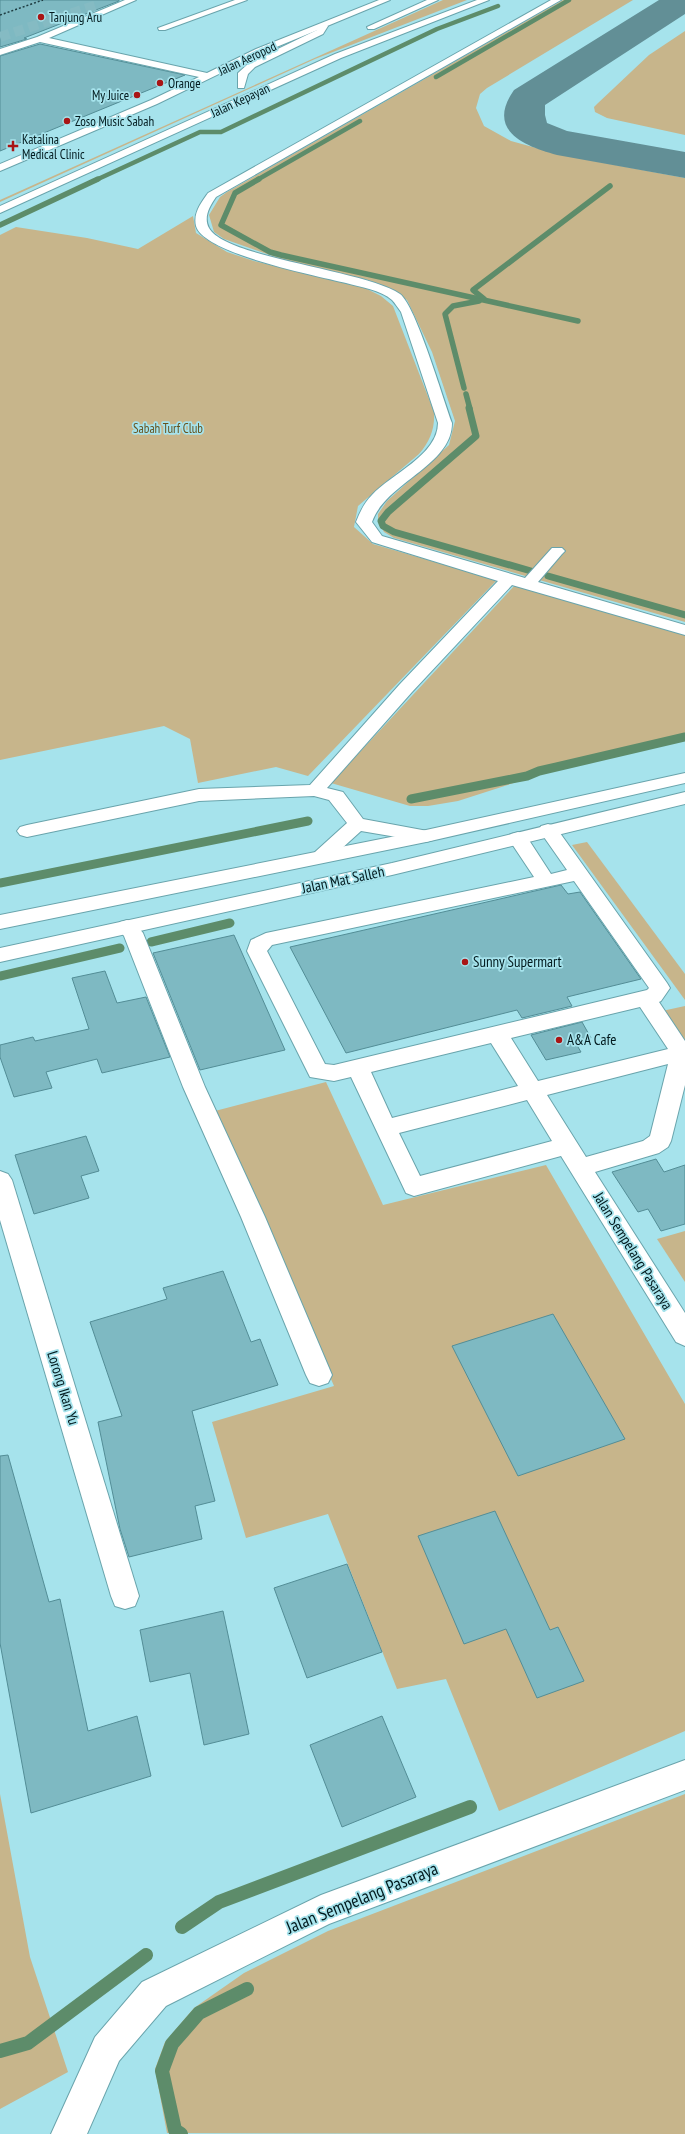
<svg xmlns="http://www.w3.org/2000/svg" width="685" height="2134" font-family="'PT Sans Narrow',sans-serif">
<rect width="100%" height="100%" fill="#a6e3ec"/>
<!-- green -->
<g fill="#c7b58b">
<path d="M 443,0 L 467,0 L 315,59 L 0,202 L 0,200 Z"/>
<path d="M 563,0 L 633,0 L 487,88 L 480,94 L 476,108 L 484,126 L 511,141 L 562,155 L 685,178 L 685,622 L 394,538 L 384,532 L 378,521 L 378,514 L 387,501 L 449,445 L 455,421 L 432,352 L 407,300 L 387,287 L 368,280 L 284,260 L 224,239 L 214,232 L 209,215 L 220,197 L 227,192 Z"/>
<path d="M 685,31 L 685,135 L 607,118 L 595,112 L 594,107 L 597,104 L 649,55 Z"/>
<path d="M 193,216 L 196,233 L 227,252 L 254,261 L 365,288 L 381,296 L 393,306 L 434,412 C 435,429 430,441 419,454 L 358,506 L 354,527 L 373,544 L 497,580 L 308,776 L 276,767 L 198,783 L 190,739 L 164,726 L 0,760 L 0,235 L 16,227 L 87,238 L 138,249 Z"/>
<path d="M 516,584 L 685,634 L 685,739 L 566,766 L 458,801 L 428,806 L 410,806 L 331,783 Z"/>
<path d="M 587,842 L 685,974 L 685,1000 L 572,845 Z"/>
<path d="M 685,1006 L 685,1043 L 662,1011 Z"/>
<path d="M 326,1082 L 383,1205 L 546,1165 L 685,1404 L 685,1731 L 499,1811 L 446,1679 L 397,1689 L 328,1514 L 246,1538 L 212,1422 L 334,1386 L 215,1111 Z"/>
<path d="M 685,1231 L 685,1282 L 657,1239 Z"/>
<path d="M 0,1794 L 30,1957 L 68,2072 L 0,2109 Z"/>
<path d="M 685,1794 L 685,2134 L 167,2133 L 155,2069 L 165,2042 L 194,2008 L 244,1973 L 328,1931 Z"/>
</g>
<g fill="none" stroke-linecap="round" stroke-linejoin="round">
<!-- stream-far4 -->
<g stroke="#5d8c6a" stroke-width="4.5">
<path d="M 436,77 L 569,0"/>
<path d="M 96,180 L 200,132 L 221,132 L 437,29 L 498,6"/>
<path d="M 257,180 L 360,121"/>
</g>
<!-- stream-far3 -->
<g stroke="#5d8c6a" stroke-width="5.5">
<path d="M 259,179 L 235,193 L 221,225 L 270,252 L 281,255 L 578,321"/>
<path d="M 0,225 L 98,179"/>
<path d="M 484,299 L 473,290 L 610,186"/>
<path d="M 464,388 L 445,314 L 453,306 L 479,301"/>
<path d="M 466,394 L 470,409"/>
</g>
<!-- stream-far2 -->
<g stroke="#5d8c6a" stroke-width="7">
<path d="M 469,408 L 476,436 L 388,512 L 381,521 L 383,526 L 394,532 L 531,571"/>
<path d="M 548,576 L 685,615"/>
</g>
<!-- stream-far1 -->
<g stroke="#5d8c6a" stroke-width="9">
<path d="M 411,799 L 527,776 L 539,771 L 685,737"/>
<path d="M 0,883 L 308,821"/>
<path d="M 151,942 L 230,923"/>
<path d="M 0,976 L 120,948"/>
</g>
<!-- stream -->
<g stroke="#5d8c6a" stroke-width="14">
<path d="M 182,1927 L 219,1902 L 470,1807"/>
<path d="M 0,2051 L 28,2043 L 146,1955"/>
<path d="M 181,2134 L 175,2130 L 162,2071 L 172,2044 L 199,2013 L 247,1989"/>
</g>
<!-- taxiway -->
<path fill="#628f96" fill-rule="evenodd" d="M 659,0 L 685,0 L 685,14 L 545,105 L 545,115 L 547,123 L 567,131 L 685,152 L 685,178 L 557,155 C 523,146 486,130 514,90 Z"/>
</g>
<!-- building -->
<g fill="#7eb9c2" stroke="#538d96">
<path d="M 0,0 L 119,0 L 119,1 L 24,38 L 27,39 L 0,47 Z"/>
<path d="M 40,44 L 185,75 L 0,151 L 0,56 Z"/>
<path d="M 561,885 L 568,894 L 580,892 L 641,979 L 567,997 L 572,1006 L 522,1018 L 517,1010 L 346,1053 L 290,947 Z"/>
<path d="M 234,935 L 285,1050 L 200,1070 L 153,953 Z"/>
<path d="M 105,971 L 117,1003 L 146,997 L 170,1057 L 102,1073 L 97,1059 L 46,1072 L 52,1088 L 14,1097 L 0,1057 L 0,1045 L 33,1037 L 35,1041 L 89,1029 L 72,978 Z"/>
<path d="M 582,1022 L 591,1038 L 575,1042 L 581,1052 L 546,1060 L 531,1035 Z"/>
<path d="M 86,1136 L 99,1171 L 81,1176 L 89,1198 L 34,1214 L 15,1155 Z"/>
<path d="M 656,1159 L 664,1172 L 685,1165 L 685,1224 L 661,1231 L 648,1209 L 638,1212 L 612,1172 Z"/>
<path d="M 223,1271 L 251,1342 L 260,1339 L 278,1385 L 192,1411 L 215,1501 L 195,1506 L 202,1539 L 129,1557 L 120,1529 L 98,1422 L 122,1416 L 90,1322 L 167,1299 L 163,1288 Z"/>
<path d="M 553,1314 L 625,1439 L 518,1476 L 452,1346 Z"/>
<path d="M 8,1455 L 49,1602 L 60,1599 L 88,1731 L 137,1716 L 151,1776 L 31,1813 L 0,1643 L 0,1456 Z"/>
<path d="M 495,1511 L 550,1630 L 558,1627 L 584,1681 L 537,1698 L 506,1629 L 464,1644 L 418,1536 Z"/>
<path d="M 347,1564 L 382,1652 L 307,1678 L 274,1588 Z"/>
<path d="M 223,1611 L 249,1734 L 204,1745 L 190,1673 L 150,1682 L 140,1630 Z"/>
<path d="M 382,1716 L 416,1797 L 342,1827 L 310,1745 Z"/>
</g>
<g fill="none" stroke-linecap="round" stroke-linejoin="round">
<!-- minor-tunnel -->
<path stroke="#85bbc3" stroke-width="10" stroke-dasharray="10 5" stroke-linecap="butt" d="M 0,37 L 97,5"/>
<defs>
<g id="minor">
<path d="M 125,0 L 136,0 L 49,38 L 207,73 L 256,49 L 379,0 L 390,0 L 262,53 L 157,104 L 0,171 L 0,164 L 151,100 L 199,77 L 40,42 L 0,55 L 0,49 L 37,37 Z"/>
<path d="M 235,0 L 247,0 L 165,30 L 159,30 L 158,28 Z"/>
<path d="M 551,0 L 561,0 L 216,197 C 210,206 203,217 209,228 C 225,258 365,270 400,294 C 416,306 443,399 452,423 C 452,466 386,482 372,522 L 382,536 L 525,578 L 552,548 L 562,548 L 565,551 L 562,554 L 538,582 L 685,625 L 685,635 L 512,585 L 412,692 L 327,788 L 343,792 L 363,819 L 433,832 L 436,836 L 433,840 L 426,842 L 361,831 L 329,860 L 322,862 L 315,860 L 312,856 L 315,852 L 347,823 L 329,800 L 314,796 L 199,801 L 27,837 L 20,835 L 17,831 L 20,827 L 27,825 L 199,789 L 310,785 L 400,684 L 498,581 L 372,542 L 356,522 C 360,512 364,503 372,495 C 391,474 438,455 438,423 L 401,312 C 398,308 395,303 392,300 C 381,290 360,287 346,283 C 318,276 204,254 196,226 C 193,213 201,203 208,193 Z"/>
<path d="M 548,824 L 555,826 L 667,983 L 670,988 L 661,1001 L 659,1002 L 685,1041 L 685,1085 L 671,1141 L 668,1147 L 659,1153 L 595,1172 L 685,1313 L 685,1346 L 676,1342 L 561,1156 L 414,1196 L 406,1193 L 351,1077 L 334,1081 L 310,1077 L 247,951 L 251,940 L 266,933 L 534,877 L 508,838 L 511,834 L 518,832 L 525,834 L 551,874 L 567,870 L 539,830 L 541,826 ZM 574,881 L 649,988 L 647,990 L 334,1065 L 325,1064 L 267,951 L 272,945 ZM 640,1007 L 668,1049 L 538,1081 L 511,1038 ZM 491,1043 L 518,1086 L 392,1118 L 371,1072 ZM 668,1064 L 650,1136 L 643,1141 L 586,1157 L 547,1095 ZM 527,1100 L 552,1141 L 420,1176 L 399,1133 Z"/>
<path d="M 127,920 L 134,922 L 143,933 L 205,1087 L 265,1217 L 332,1375 L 328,1383 L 319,1386 L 310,1383 L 306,1375 L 241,1217 L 183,1087 L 124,936 L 117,927 L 120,922 Z"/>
<path d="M 0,1171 L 8,1174 L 12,1180 L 139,1596 L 135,1606 L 125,1609 L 115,1606 L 111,1596 L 0,1220 Z"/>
<path d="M 685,1760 L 685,1790 L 329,1924 L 166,2006 L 119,2061 L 87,2134 L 51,2134 L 95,2037 L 142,1982 L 321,1895 Z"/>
</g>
<g id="major">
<path d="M 685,773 L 685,783 L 426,842 L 0,929 L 0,915 L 426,830 Z"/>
<path d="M 685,792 L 685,804 L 392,875 L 0,962 L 0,948 L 392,863 Z"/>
</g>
<g id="highway">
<path d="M 427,0 L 438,0 L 374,29 L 368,29 L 367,27 Z"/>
<path d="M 477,0 L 489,0 L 341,58 L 0,213 L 0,206 L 335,54 Z"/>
<path d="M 324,23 L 328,26 L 323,34 L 255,67 L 248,74 L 244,88 L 238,88 L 238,73 L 249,63 L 317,30 L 321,24 Z"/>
</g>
</defs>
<!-- minor casing -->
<use href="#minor" stroke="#69a4ac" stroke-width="2"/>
<!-- major casing -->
<use href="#major" stroke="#69a4ac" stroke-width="2"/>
<!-- highway casing -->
<use href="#highway" stroke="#69a4ac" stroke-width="2"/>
<!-- minor -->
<use href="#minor" fill="#fff" fill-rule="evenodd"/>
<!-- major -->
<use href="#major" fill="#fff" fill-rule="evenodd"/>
<!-- highway -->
<use href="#highway" fill="#fff" fill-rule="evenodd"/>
<!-- rail -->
<path stroke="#1d3b40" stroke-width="1.5" stroke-dasharray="2 2" stroke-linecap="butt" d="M 0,15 L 43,0"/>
</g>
<!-- markers -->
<g fill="#a91516" stroke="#a6e3ec" stroke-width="1.5">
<circle cx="41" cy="17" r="4"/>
<circle cx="160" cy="83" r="4"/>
<circle cx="137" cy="95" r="4"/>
<circle cx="67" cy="121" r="4"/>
<path d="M11 140h4v4h4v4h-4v4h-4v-4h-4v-4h4z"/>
<circle cx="465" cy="962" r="4"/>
<circle cx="559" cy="1040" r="4"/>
</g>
<g text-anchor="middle" stroke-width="3.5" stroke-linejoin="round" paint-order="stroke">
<!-- far-poi labels -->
<g font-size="13" fill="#021a1e" stroke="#a6e3ec" text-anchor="start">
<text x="49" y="22">Tanjung Aru</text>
<text x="168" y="88">Orange</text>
<text x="129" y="100" text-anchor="end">My Juice</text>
<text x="75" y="126">Zoso Music Sabah</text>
<text x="22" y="144">Katalina<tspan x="22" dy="15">Medical Clinic</tspan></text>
</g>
<!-- far-street labels -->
<g font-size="13" fill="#021a1e" stroke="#a6e3ec">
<text transform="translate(247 58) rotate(-25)" y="5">Jalan Aeropod</text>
<text transform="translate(240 100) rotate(-25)" y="5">Jalan Kepayan</text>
</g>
<!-- far-park labels -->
<g font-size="13" fill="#66521d" stroke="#a6e3ec">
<text x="168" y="433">Sabah Turf Club</text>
</g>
<!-- street labels -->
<g font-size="15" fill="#021a1e" stroke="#a6e3ec">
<text transform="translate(343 880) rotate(-12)" y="5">Jalan Mat Salleh</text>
<text transform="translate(633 1251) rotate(58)" y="5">Jalan Sempelang Pasaraya</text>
<text transform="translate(63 1388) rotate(73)" y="5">Lorong Ikan Yu</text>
</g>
<!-- poi labels -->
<g font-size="15" fill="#021a1e" stroke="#a6e3ec" text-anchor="start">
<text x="473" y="967">Sunny Supermart</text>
<text x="567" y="1045">A&amp;A Cafe</text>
</g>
<!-- near-street labels -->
<g font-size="18" fill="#021a1e" stroke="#a6e3ec">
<text transform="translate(362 1898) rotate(-22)" y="6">Jalan Sempelang Pasaraya</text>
</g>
</g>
</svg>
